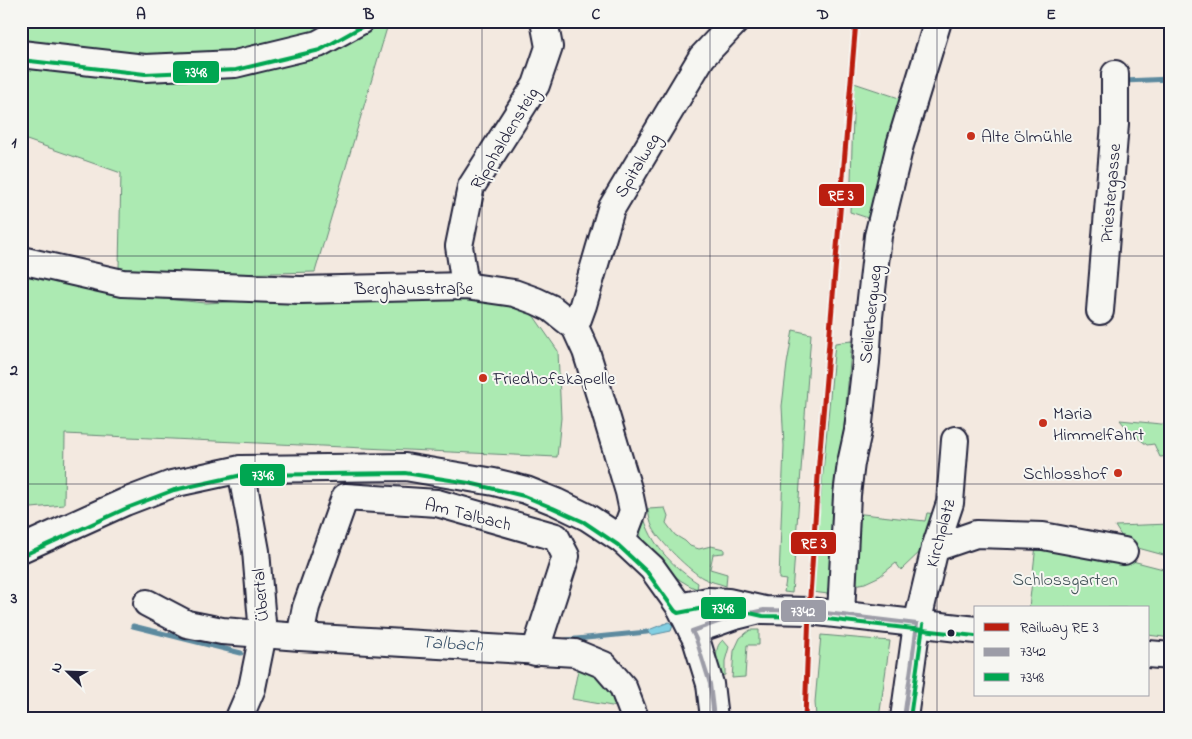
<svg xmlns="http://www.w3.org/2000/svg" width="1192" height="739" font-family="'Indie Flower',sans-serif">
<rect width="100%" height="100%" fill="#f3e9e0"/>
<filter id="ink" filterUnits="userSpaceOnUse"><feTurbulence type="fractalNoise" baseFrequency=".02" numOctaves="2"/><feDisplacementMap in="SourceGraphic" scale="10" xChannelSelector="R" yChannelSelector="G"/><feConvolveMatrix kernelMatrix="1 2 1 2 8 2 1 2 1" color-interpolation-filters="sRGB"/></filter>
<g filter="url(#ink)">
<!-- green -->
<g fill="#aceab2" stroke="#678676">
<path d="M 21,21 L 389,21 L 315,272 L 150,276 L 119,267 L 121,173 L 21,138 Z"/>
<path d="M 854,83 L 902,99 L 871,219 L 850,212 Z"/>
<path d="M 21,274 L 115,294 L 206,303 L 322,297 L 471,297 L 531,312 L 558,351 L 561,418 L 557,457 L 65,434 L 64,505 L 21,509 Z"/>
<path d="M 793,330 L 811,334 L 792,593 L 784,592 L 786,580 L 779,579 L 784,446 L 782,406 L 787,364 Z"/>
<path d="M 852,341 L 828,594 L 812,592 L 835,343 Z"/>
<path d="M 1120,420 L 1171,425 L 1171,456 L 1160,457 L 1154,444 L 1147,445 L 1128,430 Z"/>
<path d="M 665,508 L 668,516 L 666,523 L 675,535 L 685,541 L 690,546 L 699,549 L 711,546 L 724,549 L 724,553 L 713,554 L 710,569 L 727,574 L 726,586 C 718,583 710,582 703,578 C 691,572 659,541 653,528 C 650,522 649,516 648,509 Z"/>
<path d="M 854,513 L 925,521 L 927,513 L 939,514 L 924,548 L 901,570 L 896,563 L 880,576 L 865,583 L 848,586 Z"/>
<path d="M 640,521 L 645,521 C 654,548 675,568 698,583 L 697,589 C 673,580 658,559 641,540 Z"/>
<path d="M 1171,524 L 1171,557 L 1127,545 L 1115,526 Z"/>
<path d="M 1036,545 L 1113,556 L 1171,571 L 1171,638 L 1148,635 L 1148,608 L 1029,608 Z"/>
<path d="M 750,630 L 759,630 L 759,645 L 747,645 L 745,677 L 732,678 L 734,651 L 740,638 Z"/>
<path d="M 821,635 L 890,641 L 879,718 L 816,718 L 815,702 Z"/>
<path d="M 723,640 L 729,647 L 725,661 L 725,675 L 720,676 C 718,664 712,648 723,640 Z"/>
<path d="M 579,665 L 600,676 L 623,708 L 572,699 Z"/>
</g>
<!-- water -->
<path fill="#82cfe2" stroke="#5c8a9f" d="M 669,622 L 673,625 L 671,631 L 652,635 L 647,632 L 651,629 Z"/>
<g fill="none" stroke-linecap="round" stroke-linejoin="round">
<!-- stream -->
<g stroke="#5c8a9f" stroke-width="5">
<path d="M 1124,81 L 1171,79"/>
<path d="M 133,626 L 241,653"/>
<path d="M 566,640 L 647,632"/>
</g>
<defs>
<g id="minor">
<path d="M 21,54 L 145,68 L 235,64 L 318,44 L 360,21"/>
<path d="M 21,260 L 122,283 L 300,290 L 465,286 L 514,293 L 536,301 L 551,308 L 575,327 L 586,351 L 605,412 L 629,492 L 633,511 L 622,540"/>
<path d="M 465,286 L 459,246 L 471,187 L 536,85 L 549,47 L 544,21"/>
<path d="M 1100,311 L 1115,124 L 1115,74"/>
<path d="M 575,327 L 583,305 L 611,209 L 702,57 L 736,21"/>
<path d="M 935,548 L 976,534 L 1043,536 L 1124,551"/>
<path d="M 21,549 L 125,502 L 172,484 L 241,469 L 405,467 L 494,482 L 526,490 L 556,502 L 587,517 L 622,540 L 652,568 L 680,607 L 696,639 L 710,684 L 714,718"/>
<path d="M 147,603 L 187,624 L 222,631 L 300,637 L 575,653 L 604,665 L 623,687 L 635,718"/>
<path d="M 680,607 L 708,601 L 728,602 L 764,610 L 809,611 L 976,630"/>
<path d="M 841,614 L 847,495 L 851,463 L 858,431 L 866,362 L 869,317 L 878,236 L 900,145 L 938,21"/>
<path d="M 692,631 L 732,617 L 756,611"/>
<path d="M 300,637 L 306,607 L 345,497 L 437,503 L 556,537 L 566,556 L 535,652"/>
<path d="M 1148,654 L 1171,656"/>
<path d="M 239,718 L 252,688 L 263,634 L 256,551 L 241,469"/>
<path d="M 904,718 L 917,624 L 935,548 L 950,503 L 955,440"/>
</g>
</defs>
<!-- minor casing -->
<use href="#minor" stroke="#22223b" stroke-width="30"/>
<!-- minor -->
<use href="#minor" stroke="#f6f6f2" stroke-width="26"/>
<defs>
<g id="bus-1">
<path d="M 692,631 L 732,617 L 764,610 L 809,611 L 917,624"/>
<path d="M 692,631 L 696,639 L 710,684 L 714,718"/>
<path d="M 904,718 L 917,624"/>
</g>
<g id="bus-2">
<path d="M 21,60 L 145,74 L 236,70 L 320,50 L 363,26"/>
<path d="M 24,555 L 127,508 L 174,490 L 242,475 L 405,473 L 469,483 L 524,496 L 553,508 L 584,522 L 618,545 L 647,572 L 675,611 L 678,613 L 709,607 L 727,608 L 763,616 L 809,617 L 975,636"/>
<path d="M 910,718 L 923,625"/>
</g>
</defs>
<!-- bus-1 casing -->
<use href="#bus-1" stroke="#f6f6f2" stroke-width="8"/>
<!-- bus-2 casing -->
<use href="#bus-2" stroke="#f6f6f2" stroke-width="8"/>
<!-- bus-1 -->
<use href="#bus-1" stroke="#9c9ca7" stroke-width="4"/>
<!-- bus-2 -->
<use href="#bus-2" stroke="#00a651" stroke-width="4"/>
<defs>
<path id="rail-1" d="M 805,718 L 809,611 L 819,462 L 856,21"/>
</defs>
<!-- rail-1 casing -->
<use href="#rail-1" stroke="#f6f6f2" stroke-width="9"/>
<!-- rail-1 -->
<use href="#rail-1" stroke="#bb1e10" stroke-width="5"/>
</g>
</g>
<!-- grid -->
<path fill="none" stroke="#22223b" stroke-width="1" stroke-opacity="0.55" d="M 255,21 L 255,718M 482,21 L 482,718M 710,21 L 710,718M 937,21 L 937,718M 21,256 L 1171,256M 21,484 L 1171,484"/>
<!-- markers -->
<g fill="#c8321e" stroke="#f6f6f2" stroke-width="2">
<circle cx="971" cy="136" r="5"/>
<circle cx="483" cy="378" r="5"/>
<circle cx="1043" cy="423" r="5"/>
<circle cx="1118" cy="473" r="5"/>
</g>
<circle fill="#22223b" stroke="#f6f6f2" stroke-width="2" cx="951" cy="633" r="4.5"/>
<g text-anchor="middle" stroke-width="4" stroke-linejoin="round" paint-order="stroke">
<!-- poi labels -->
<g font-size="18" fill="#22223b" stroke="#f6f6f2" text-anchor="start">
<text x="981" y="142">Alte Ölmühle</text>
<text x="493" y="384">Friedhofskapelle</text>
<text x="1053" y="419">Maria<tspan x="1053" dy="21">Himmelfahrt</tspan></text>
<text x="1108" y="479" text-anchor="end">Schlosshof</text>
</g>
<!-- street labels -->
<g font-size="18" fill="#22223b" stroke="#f6f6f2">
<text transform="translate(504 138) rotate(-59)" y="6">Ripphaldensteig</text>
<text transform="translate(637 165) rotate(-59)" y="6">Spitalweg</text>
<text transform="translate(1110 193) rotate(-85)" y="6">Priestergasse</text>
<text x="414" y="294">Berghausstraße</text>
<text transform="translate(870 314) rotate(-84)" y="6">Seilerbergweg</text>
<text transform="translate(468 514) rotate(14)" y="6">Am Talbach</text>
<text transform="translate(940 533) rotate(-75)" y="6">Kirchplatz</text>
<text transform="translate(260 595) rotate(-95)" y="6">Übertal</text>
</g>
<!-- park labels -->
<g font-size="18" fill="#445459" stroke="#f6f6f2">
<text x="1065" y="585">Schlossgarten</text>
</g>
<!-- water labels -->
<g font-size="19" font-style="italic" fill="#3f566d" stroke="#f6f6f2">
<text transform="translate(452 642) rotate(3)" y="7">Talbach</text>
</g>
</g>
<g stroke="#f6f6f2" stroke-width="2">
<rect x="172" y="60" width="48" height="24" rx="5" fill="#00a651"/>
<rect x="818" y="183" width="47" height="24" rx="5" fill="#bb1e10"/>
<rect x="239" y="463" width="47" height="24" rx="5" fill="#00a651"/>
<rect x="790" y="531" width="47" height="24" rx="5" fill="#bb1e10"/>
<rect x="700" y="596" width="47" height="24" rx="5" fill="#00a651"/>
<rect x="780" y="599" width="47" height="24" rx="5" fill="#9c9ca7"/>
</g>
<g font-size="14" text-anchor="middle" font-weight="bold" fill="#fff">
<text x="196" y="77">7348</text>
<text x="841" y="200">RE 3</text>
<text x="263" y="480">7348</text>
<text x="814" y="548">RE 3</text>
<text x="723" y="613">7348</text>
<text x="803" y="616">7342</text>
</g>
<!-- margin -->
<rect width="1192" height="739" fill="none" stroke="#f6f6f2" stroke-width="55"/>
<!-- legend -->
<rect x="974" y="606" width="175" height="90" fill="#f6f6f2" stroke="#a1a1a9"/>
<rect x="984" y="623" width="25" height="8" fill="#bb1e10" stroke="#a1a1a9"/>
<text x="1020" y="632" font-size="15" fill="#22223b">Railway RE 3</text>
<rect x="984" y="648" width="25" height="8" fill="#9c9ca7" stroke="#a1a1a9"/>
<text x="1020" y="656" font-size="15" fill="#22223b">7342</text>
<rect x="984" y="673" width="25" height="8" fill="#00a651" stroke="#a1a1a9"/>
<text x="1020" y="682" font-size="15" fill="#22223b">7348</text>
<!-- north arrow -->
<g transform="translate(68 672) rotate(293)" stroke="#f6f6f2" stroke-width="4" paint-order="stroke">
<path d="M0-4L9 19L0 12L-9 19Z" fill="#22223b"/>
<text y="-8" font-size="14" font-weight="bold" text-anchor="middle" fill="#22223b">N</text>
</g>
<rect x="28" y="28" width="1136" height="684" fill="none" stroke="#22223b" stroke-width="2"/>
<g font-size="16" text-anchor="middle" font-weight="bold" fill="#22223b">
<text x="141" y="19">A</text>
<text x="369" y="19">B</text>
<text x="596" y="19">C</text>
<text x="823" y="19">D</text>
<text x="1051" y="19">E</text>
<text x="14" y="147">1</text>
<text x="14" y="375">2</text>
<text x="14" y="603">3</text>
</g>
</svg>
